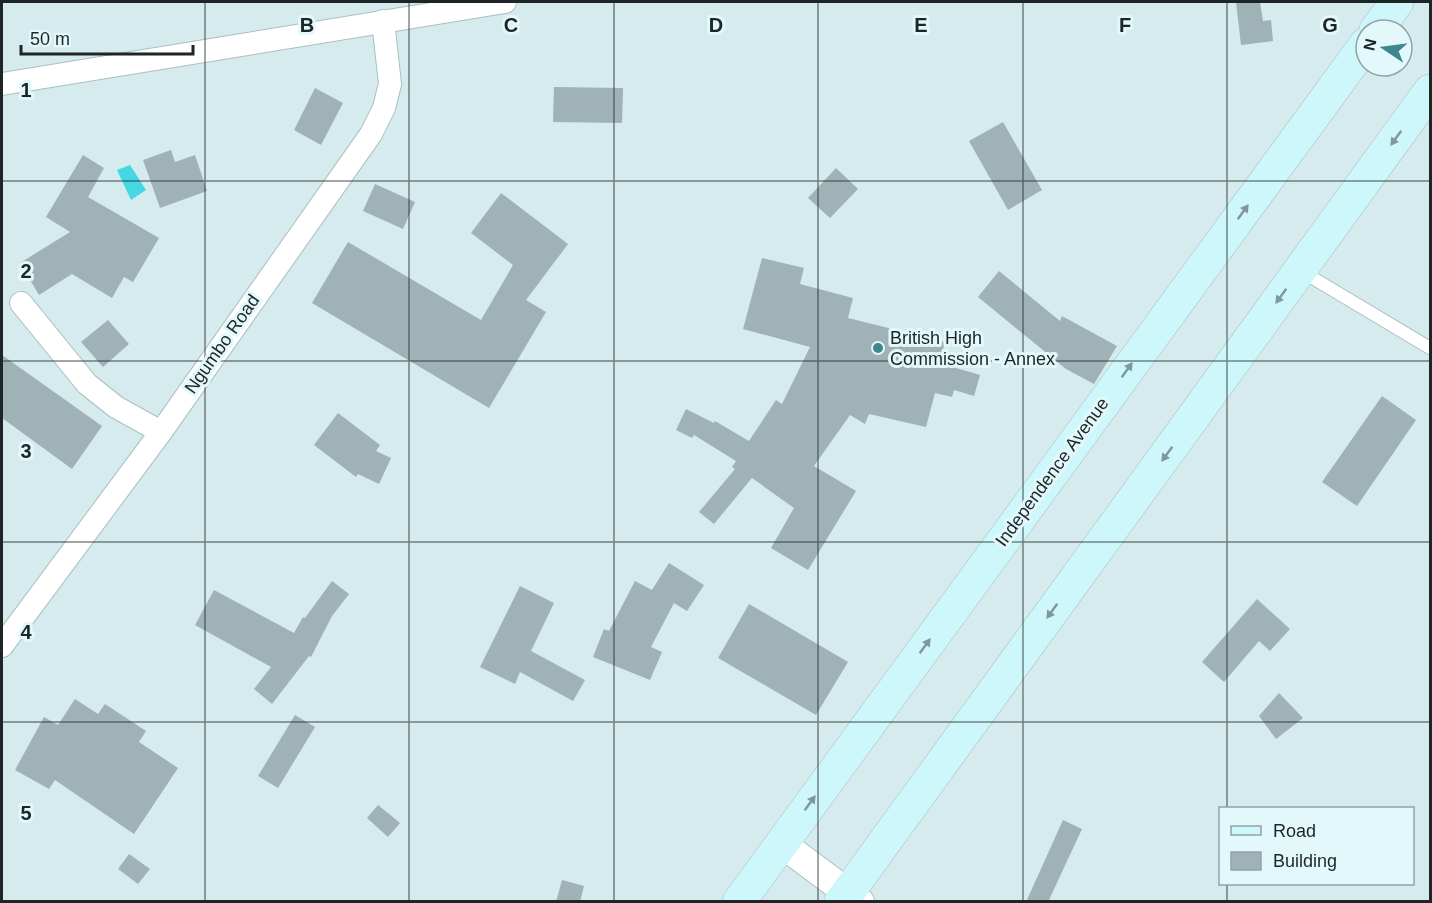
<svg xmlns="http://www.w3.org/2000/svg" width="1432" height="903" font-family="Arial,sans-serif">
<rect width="100%" height="100%" fill="#d5ebed"/>
<!-- water -->
<path fill="#44d7e4" d="M 130,165 L 146,190 L 131,200 L 117,170 Z"/>
<!-- building -->
<g fill="#9fb3b6">
<path d="M 1236,2 L 1260,2 L 1263,21 L 1271,20 L 1273,41 L 1241,45 Z"/>
<path d="M 554,87 L 623,88 L 622,123 L 553,122 Z"/>
<path d="M 315,88 L 343,103 L 321,145 L 294,130 Z"/>
<path d="M 1003,122 L 1042,190 L 1008,210 L 969,141 Z"/>
<path d="M 171,150 L 175,162 L 195,155 L 207,191 L 160,208 L 143,160 Z"/>
<path d="M 83,155 L 104,168 L 88,197 L 159,238 L 133,282 L 124,277 L 112,298 L 72,274 L 39,295 L 20,263 L 70,232 L 46,217 Z"/>
<path d="M 836,168 L 858,189 L 830,218 L 808,198 Z"/>
<path d="M 375,184 L 415,202 L 403,229 L 363,211 Z"/>
<path d="M 501,193 L 568,244 L 526,300 L 546,312 L 489,408 L 312,303 L 348,242 L 481,320 L 513,265 L 471,233 Z"/>
<path d="M 762,258 L 804,268 L 800,284 L 853,298 L 848,318 L 945,342 L 939,363 L 980,375 L 974,396 L 954,390 L 952,397 L 935,393 L 926,427 L 869,414 L 865,424 L 850,415 L 814,466 L 856,491 L 808,570 L 771,548 L 794,508 L 752,478 L 714,524 L 699,512 L 735,469 L 732,467 L 736,461 L 694,435 L 692,438 L 676,430 L 686,409 L 714,423 L 715,421 L 749,441 L 776,400 L 782,404 L 810,347 L 743,329 Z"/>
<path d="M 999,271 L 1060,321 L 1062,316 L 1117,346 L 1094,384 L 1066,369 L 978,297 Z"/>
<path d="M 108,320 L 129,344 L 103,367 L 81,342 Z"/>
<path d="M 2,355 L 102,426 L 72,469 L 2,418 Z"/>
<path d="M 1382,396 L 1416,420 L 1357,506 L 1322,482 Z"/>
<path d="M 338,413 L 380,445 L 376,451 L 391,458 L 379,484 L 358,474 L 356,477 L 314,445 Z"/>
<path d="M 669,563 L 704,585 L 687,611 L 674,603 L 651,647 L 662,652 L 650,680 L 593,657 L 604,629 L 609,631 L 635,581 L 652,590 Z"/>
<path d="M 332,581 L 349,594 L 332,616 L 311,657 L 309,656 L 272,704 L 254,689 L 271,667 L 195,625 L 214,590 L 294,633 L 303,617 L 305,618 Z"/>
<path d="M 520,586 L 554,603 L 531,651 L 585,680 L 573,701 L 520,672 L 515,684 L 480,667 Z"/>
<path d="M 1257,599 L 1290,629 L 1270,651 L 1259,641 L 1224,682 L 1202,662 Z"/>
<path d="M 749,604 L 848,662 L 816,715 L 718,658 Z"/>
<path d="M 1279,693 L 1303,718 L 1276,739 L 1259,716 Z"/>
<path d="M 75,699 L 98,714 L 105,704 L 146,731 L 139,742 L 178,768 L 134,834 L 55,780 L 49,789 L 15,770 L 44,717 L 58,725 Z"/>
<path d="M 295,715 L 315,727 L 278,788 L 258,776 Z"/>
<path d="M 378,805 L 400,823 L 388,837 L 367,818 Z"/>
<path d="M 1063,820 L 1082,829 L 1048,902 L 1026,902 Z"/>
<path d="M 129,854 L 150,869 L 138,884 L 118,869 Z"/>
<path d="M 562,880 L 584,886 L 580,902 L 556,902 Z"/>
</g>
<g fill="none" stroke-linecap="round" stroke-linejoin="round">
<defs>
<path id="service" d="M 1301,271 L 1430,348"/>
<g id="minor">
<path d="M 2,84 L 505,2"/>
<path d="M 21,303 L 87,384 L 116,407 L 161,432"/>
<path d="M 2,646 L 161,432 L 371,134 L 384,108 L 390,84 L 383,21"/>
</g>
<path id="tertiary" d="M 781,843 L 860,902"/>
<g id="secondary">
<path d="M 1376,30 L 1397,2"/>
<path d="M 739,902 L 1366,44"/>
<path d="M 841,902 L 1430,91"/>
</g>
</defs>
<!-- service casing -->
<use href="#service" stroke="#aabfc1" stroke-width="14"/>
<!-- minor casing -->
<use href="#minor" stroke="#aabfc1" stroke-width="24"/>
<!-- tertiary casing -->
<use href="#tertiary" stroke="#aabfc1" stroke-width="30"/>
<!-- secondary casing -->
<use href="#secondary" stroke="#aabfc1" stroke-width="34"/>
<!-- service -->
<use href="#service" stroke="#fff" stroke-width="12"/>
<!-- minor -->
<use href="#minor" stroke="#fff" stroke-width="22"/>
<!-- tertiary -->
<use href="#tertiary" stroke="#fff" stroke-width="28"/>
<!-- secondary -->
<use href="#secondary" stroke="#cdf7fb" stroke-width="33"/>
</g>
<!-- one-way arrows -->
<defs><path id="oneway-solid" d="M-6-.8H1V-3.2L6.5 0L1 3.2V.8H-6Z" transform="scale(1.5)"/></defs>
<g fill="#7e989b">
<use href="#oneway-solid" transform="translate(1396 138) rotate(126)"/>
<use href="#oneway-solid" transform="translate(1243 212) rotate(-54)"/>
<use href="#oneway-solid" transform="translate(1281 296) rotate(126)"/>
<use href="#oneway-solid" transform="translate(1127 370) rotate(-54)"/>
<use href="#oneway-solid" transform="translate(1167 454) rotate(126)"/>
<use href="#oneway-solid" transform="translate(1052 611) rotate(126)"/>
<use href="#oneway-solid" transform="translate(925 646) rotate(-54)"/>
<use href="#oneway-solid" transform="translate(810 803) rotate(-54)"/>
</g>
<!-- grid -->
<path fill="none" stroke="#1d2526" stroke-width="1.5" stroke-opacity="0.55" d="M 205,2 L 205,902M 409,2 L 409,902M 614,2 L 614,902M 818,2 L 818,902M 1023,2 L 1023,902M 1227,2 L 1227,808M 2,181 L 1430,181M 2,361 L 1430,361M 2,542 L 1430,542M 2,722 L 1430,722M 1227,884 L 1227,902"/>
<!-- markers -->
<circle fill="#3f878e" stroke="#e2f8fa" stroke-width="2" cx="878" cy="348" r="6"/>
<g text-anchor="middle" stroke-width="6" stroke-linejoin="round" paint-order="stroke">
<!-- poi labels -->
<g font-size="18" fill="#1d2526" stroke="#e2f8fa" text-anchor="start">
<text x="890" y="344">British High<tspan x="890" dy="21">Commission - Annex</tspan></text>
</g>
<!-- street labels -->
<g font-size="18" fill="#1d2526" stroke="#e2f8fa">
<text transform="translate(222 344) rotate(-55)" y="6">Ngumbo Road</text>
<text transform="translate(1052 472) rotate(-54)" y="6">Independence Avenue</text>
</g>
</g>
<g font-size="20" text-anchor="middle" font-weight="bold" fill="#1d2526" stroke="#e2f8fa" stroke-width="6" stroke-linejoin="round" paint-order="stroke">
<text x="307" y="32">B</text>
<text x="511" y="32">C</text>
<text x="716" y="32">D</text>
<text x="921" y="32">E</text>
<text x="1125" y="32">F</text>
<text x="1330" y="32">G</text>
<text x="26" y="97">1</text>
<text x="26" y="278">2</text>
<text x="26" y="458">3</text>
<text x="26" y="639">4</text>
<text x="26" y="820">5</text>
</g>
<!-- border -->
<rect width="1432" height="903" fill="none" stroke="#1d2526" stroke-width="6"/>
<!-- legend -->
<rect x="1219" y="807" width="195" height="78" fill="#e2f8fa" stroke="#93a4a5" stroke-width="1.5"/>
<rect x="1231" y="826" width="30" height="9" fill="#cdf7fb" stroke="#93a4a5" stroke-width="1.5"/>
<text x="1273" y="837" font-size="18" fill="#1d2526">Road</text>
<rect x="1231" y="852" width="30" height="18" fill="#9fb3b6" stroke="#93a4a5" stroke-width="1.5"/>
<text x="1273" y="867" font-size="18" fill="#1d2526">Building</text>
<!-- north arrow -->
<g transform="translate(1384 48) rotate(283)"><circle r="28" fill="#e2f8fa" stroke="#93a4a5" stroke-width="1.5"/>
<path d="M0-4.5L10 22L0 15L-10 22Z" fill="#3f878e"/>
<text y="-9" font-size="16" font-weight="bold" text-anchor="middle" fill="#1d2526">N</text>
</g>
<!-- scale -->
<path d="M21 45v9h172v-9" fill="none" stroke="#1d2526" stroke-width="3"/>
<text x="30" y="45" font-size="18" fill="#1d2526" stroke="#e2f8fa" stroke-width="4.5" paint-order="stroke">50 m</text>
</svg>
